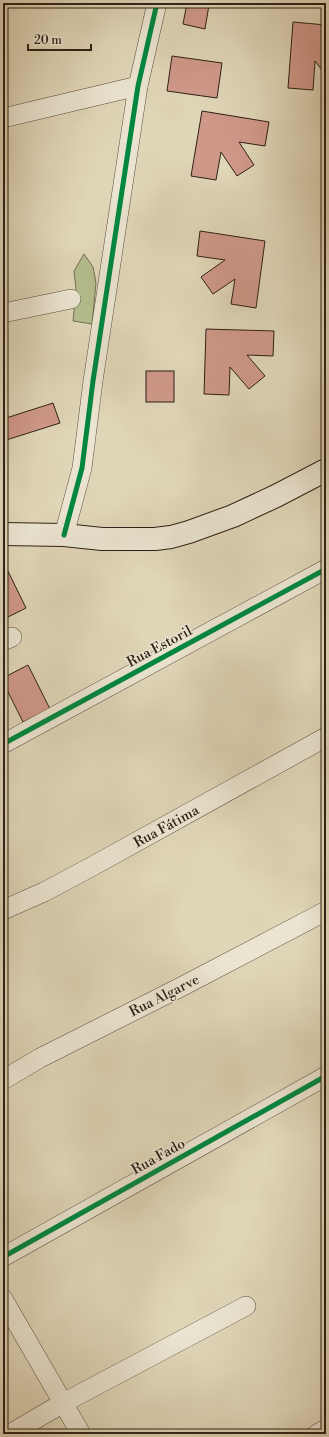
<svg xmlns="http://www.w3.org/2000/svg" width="329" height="1437" font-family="'Libre Bodoni',serif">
<rect width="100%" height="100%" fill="#dfd5b7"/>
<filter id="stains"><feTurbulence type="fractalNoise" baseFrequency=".005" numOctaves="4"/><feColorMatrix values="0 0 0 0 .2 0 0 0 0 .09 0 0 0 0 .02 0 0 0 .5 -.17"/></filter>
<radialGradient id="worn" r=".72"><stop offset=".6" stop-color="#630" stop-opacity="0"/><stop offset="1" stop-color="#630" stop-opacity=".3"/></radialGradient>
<!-- green -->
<path fill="#b4bd8d" stroke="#706f52" d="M 84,254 L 93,267 L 96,283 L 92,324 L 73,321 L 76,289 L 74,271 Z"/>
<!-- building -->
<g fill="#cf9889" stroke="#2d2116">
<path d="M 187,3 L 198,3 L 209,5 L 205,29 L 183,24 Z"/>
<path d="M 293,22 L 326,25 L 326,75 L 315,61 L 313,90 L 288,88 Z"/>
<path d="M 172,56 L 222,63 L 217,98 L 167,91 Z"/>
<path d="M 202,111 L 269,122 L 265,146 L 239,142 L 254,165 L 237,176 L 221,152 L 216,180 L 191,176 Z"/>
<path d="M 200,231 L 265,241 L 256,308 L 231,304 L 235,279 L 213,294 L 201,277 L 225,260 L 197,256 Z"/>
<path d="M 206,329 L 274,331 L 273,356 L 247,355 L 265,376 L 249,389 L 230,367 L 229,395 L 204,394 Z"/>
<rect x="146" y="371" width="28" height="31"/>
<path d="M 53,403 L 60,423 L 3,441 L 3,419 Z"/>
<path d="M 4,563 L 26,608 L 4,619 L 3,617 Z"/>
<path d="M 28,665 L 50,709 L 23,722 L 3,682 L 3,678 Z"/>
</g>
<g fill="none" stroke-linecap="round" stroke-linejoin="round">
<defs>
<g id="minor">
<path d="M 3,118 L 138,86"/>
<path d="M 3,313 L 71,299"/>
<path d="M 64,535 L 82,468 L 93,381 L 138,86 L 157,3"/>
<path d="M 3,641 L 12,637"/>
<path d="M 3,744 L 326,569"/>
<path d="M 3,910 L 44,892 L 91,867 L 326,737"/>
<path d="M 3,1080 L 40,1058 L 179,988 L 326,911"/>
<path d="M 3,1257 L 326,1076"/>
<path d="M 3,1299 L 81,1434"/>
<path d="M 10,1434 L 63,1403 L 246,1306"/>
<path d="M 317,1434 L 326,1429"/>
</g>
<path id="secondary" d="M 3,534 L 64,535 L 102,539 L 155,539 L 171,537 L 189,532 L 233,516 L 276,496 L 326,470"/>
</defs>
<!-- minor casing -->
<use href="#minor" stroke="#5a4e3e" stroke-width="20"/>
<!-- secondary casing -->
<use href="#secondary" stroke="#2d2116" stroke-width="24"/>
<!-- minor -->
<use href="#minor" stroke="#eae4d0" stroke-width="19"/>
<!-- secondary -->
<use href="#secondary" stroke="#eae4d0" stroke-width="22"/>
<defs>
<g id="cycleway">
<path d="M 64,535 L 82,468 L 93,381 L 138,86 L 157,3"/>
<path d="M 3,744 L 326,569"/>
<path d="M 3,1257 L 326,1076"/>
</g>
</defs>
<!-- cycleway casing -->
<use href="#cycleway" stroke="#eae4d0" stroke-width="8"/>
<!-- cycleway -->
<use href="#cycleway" stroke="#00873e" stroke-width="5"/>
</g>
<g text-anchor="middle" stroke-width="3" stroke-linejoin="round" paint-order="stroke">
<!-- street labels -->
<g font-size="14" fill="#2d2116" stroke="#eae4d0">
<text transform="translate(159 646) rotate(-28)" y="5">Rua Estoril</text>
<text transform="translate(166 826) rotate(-29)" y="5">Rua Fátima</text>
<text transform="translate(164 995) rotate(-27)" y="5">Rua Algarve</text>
<text transform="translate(158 1156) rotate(-29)" y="5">Rua Fado</text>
</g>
</g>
<!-- margin -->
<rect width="329" height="1437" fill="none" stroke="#dfd5b7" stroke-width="16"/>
<rect x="4" y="4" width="321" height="1429" fill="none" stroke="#2d2116" stroke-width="2"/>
<rect x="8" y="8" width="313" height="1421" fill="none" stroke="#2d2116"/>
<!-- scale -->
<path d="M28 44v6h63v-6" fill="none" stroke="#2d2116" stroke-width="2"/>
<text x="34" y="44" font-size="12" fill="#2d2116" stroke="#eae4d0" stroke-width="3" paint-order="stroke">20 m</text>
<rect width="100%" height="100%" filter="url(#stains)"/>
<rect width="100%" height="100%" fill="url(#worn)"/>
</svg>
